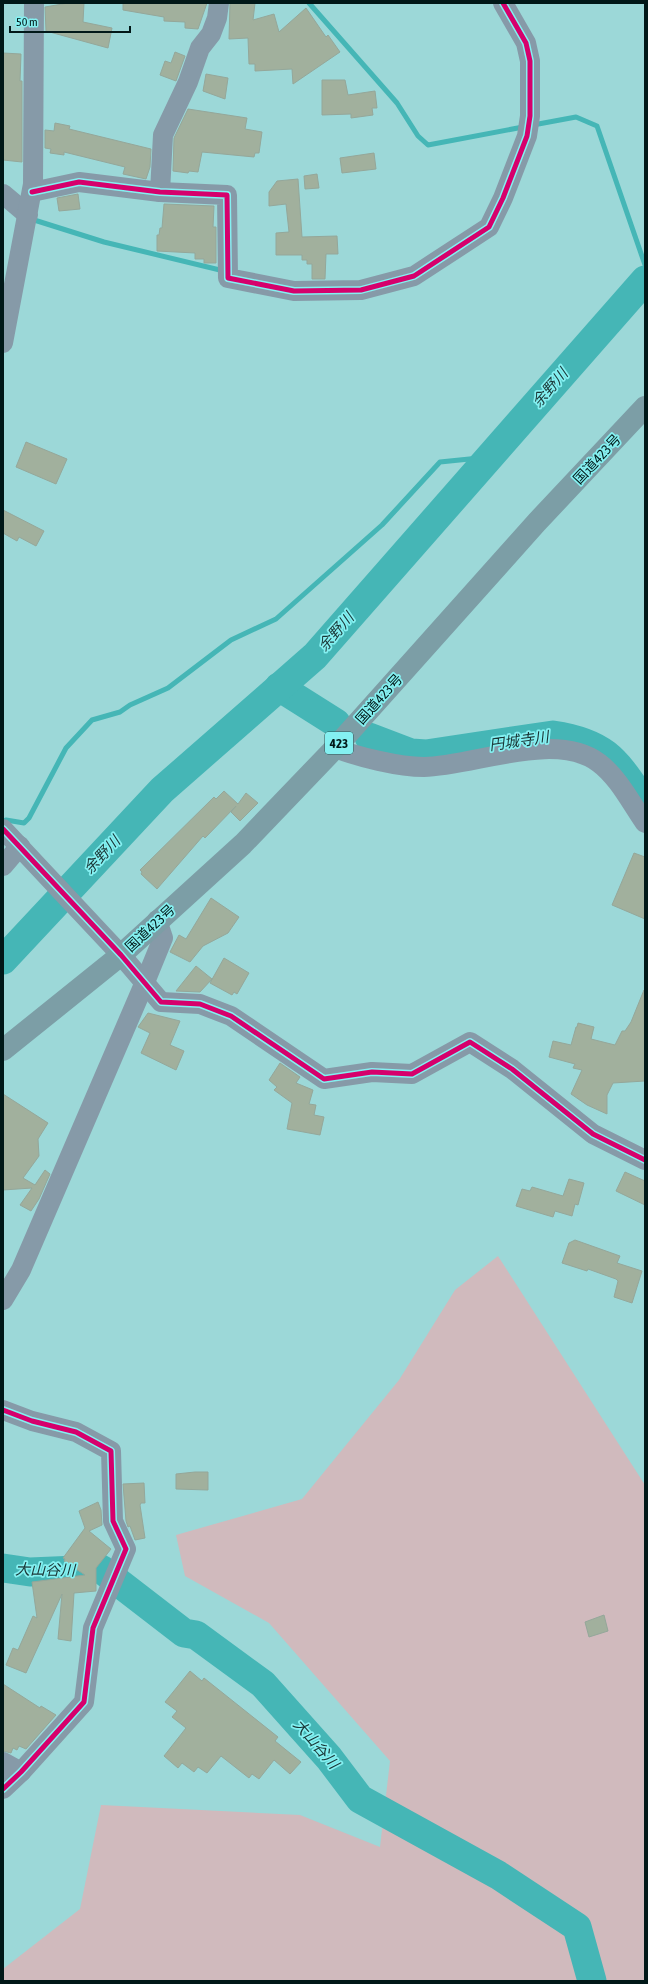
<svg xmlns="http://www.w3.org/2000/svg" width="648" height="1984" font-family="'Asap Condensed','Noto Sans JP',sans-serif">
<rect width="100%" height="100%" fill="#9cd8d8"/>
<!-- green -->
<path fill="#d0babd" d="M 498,1256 L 645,1485 L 645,1981 L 3,1981 L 3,1969 L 80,1909 L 101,1805 L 300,1815 L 380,1847 L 390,1761 L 269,1623 L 185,1576 L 176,1535 L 302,1499 L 399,1380 L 455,1290 Z"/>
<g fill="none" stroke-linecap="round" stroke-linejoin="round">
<!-- stream -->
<g stroke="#45b6b6" stroke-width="5">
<path d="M 309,3 L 397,103 L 418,136 L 428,145 L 523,127"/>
<path d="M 533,125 L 576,117 L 597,126 L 645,265"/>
<path d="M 31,219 L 104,242 L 224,271"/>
<path d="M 6,820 L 24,823 L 29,818 L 66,748 L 92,720 L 120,712 L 130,705 L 168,688 L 231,640 L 276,619 L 382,525 L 440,462 L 489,457"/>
</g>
<!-- river -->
<g stroke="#45b6b6" stroke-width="29">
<path d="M 279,687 L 336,723"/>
<path d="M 369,737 L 411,753 L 426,754 L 553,735 C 607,743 616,761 645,803"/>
<path d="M 3,960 L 162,790 L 315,656 L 645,280"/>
<path d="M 3,1568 L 30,1572 L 101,1569 L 184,1633 L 196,1635 L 263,1684 L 329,1758 L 360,1799 L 498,1875 L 577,1927 L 592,1981"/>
</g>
</g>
<!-- building -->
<g fill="#a1b09d" stroke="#94a79a">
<path d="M 68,3 L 84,3 L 83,22 L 112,28 L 108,48 L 46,31 L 45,7 Z"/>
<path d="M 123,3 L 207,3 L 198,29 L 185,28 L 185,22 L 164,21 L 164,17 L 123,10 Z"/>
<path d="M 230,3 L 255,3 L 253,20 L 274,14 L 279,32 L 306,8 L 326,37 L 328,35 L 340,52 L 293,84 L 292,69 L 255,71 L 255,64 L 249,64 L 248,38 L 229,39 Z"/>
<path d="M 175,52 L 185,56 L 176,81 L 160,75 L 165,61 L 171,63 Z"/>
<path d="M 3,53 L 21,54 L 20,81 L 22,81 L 22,162 L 3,160 Z"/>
<path d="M 206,74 L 228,78 L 225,99 L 203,91 Z"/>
<path d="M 322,80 L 345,80 L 348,95 L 375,91 L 377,108 L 372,108 L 373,115 L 351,118 L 351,114 L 322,115 Z"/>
<path d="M 188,109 L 247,118 L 245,129 L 262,132 L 259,153 L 255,153 L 254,157 L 202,152 L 198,172 L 189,171 L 188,173 L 173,171 L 174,138 Z"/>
<path d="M 55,123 L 70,126 L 69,129 L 151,149 L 150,167 L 146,179 L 123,174 L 125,167 L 64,152 L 64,155 L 50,153 L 51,149 L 45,148 L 45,130 L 54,131 Z"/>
<path d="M 374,153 L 376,169 L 342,173 L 340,158 Z"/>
<path d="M 317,174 L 319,188 L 305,189 L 304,176 Z"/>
<path d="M 298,179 L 302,237 L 337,236 L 338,254 L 326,254 L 325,279 L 312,279 L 312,264 L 307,264 L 307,260 L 302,260 L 302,255 L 276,255 L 276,233 L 289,232 L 286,204 L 269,206 L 269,192 L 277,181 Z"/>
<path d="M 78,194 L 80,209 L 59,211 L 57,198 Z"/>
<path d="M 164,204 L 214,206 L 213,227 L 216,227 L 216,263 L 204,263 L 204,259 L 195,259 L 195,253 L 157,251 L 157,235 L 159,235 L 160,228 L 162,228 Z"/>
<path d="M 26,442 L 67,459 L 56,484 L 16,467 Z"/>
<path d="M 3,510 L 44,531 L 36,546 L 19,537 L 17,541 L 3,533 Z"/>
<path d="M 224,791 L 238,804 L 246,793 L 258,803 L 240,821 L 231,812 L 236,806 L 205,838 L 203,836 L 157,889 L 141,874 L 142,872 L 140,870 L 214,797 L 216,799 Z"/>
<path d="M 634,853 L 645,857 L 645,919 L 612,905 Z"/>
<path d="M 211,898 L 239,917 L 228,933 L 203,946 L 190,962 L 170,952 L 179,935 L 186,939 Z"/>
<path d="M 224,958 L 249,973 L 237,994 L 234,992 L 232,995 L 210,983 Z"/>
<path d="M 196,966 L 212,979 L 200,992 L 176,991 Z"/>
<path d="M 644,990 L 645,1081 L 613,1083 L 607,1095 L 607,1114 L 587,1105 L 571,1094 L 582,1070 L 573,1068 L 575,1064 L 549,1057 L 553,1041 L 571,1045 L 576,1027 L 577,1027 L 578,1023 L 594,1027 L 591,1039 L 615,1045 L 622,1031 L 625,1031 L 631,1022 Z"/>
<path d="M 148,1013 L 180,1021 L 170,1045 L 184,1051 L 176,1070 L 141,1053 L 150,1033 L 138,1027 Z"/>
<path d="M 280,1063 L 300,1077 L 296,1083 L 313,1090 L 309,1104 L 316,1105 L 314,1115 L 324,1117 L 320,1135 L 287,1129 L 292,1103 L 274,1090 L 277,1087 L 269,1080 Z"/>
<path d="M 3,1094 L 48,1123 L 38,1139 L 39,1156 L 23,1178 L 35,1185 L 45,1170 L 50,1174 L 39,1199 L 31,1211 L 20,1205 L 32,1188 L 3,1190 Z"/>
<path d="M 625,1172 L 645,1181 L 645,1205 L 616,1191 Z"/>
<path d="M 569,1179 L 584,1183 L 578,1205 L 575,1204 L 572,1216 L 555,1211 L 553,1217 L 516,1206 L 522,1189 L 530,1191 L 532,1187 L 563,1196 Z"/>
<path d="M 575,1240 L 620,1256 L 617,1263 L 642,1271 L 632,1303 L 614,1297 L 618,1281 L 616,1279 L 588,1269 L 587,1271 L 562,1263 L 569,1243 Z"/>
<path d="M 195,1472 L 208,1472 L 208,1490 L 176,1489 L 176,1474 Z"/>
<path d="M 144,1483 L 145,1503 L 141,1503 L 140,1505 L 145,1538 L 135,1540 L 130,1526 L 128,1527 L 126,1521 L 123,1484 Z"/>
<path d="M 98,1502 L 101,1510 L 102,1525 L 89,1531 L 111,1549 L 96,1568 L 96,1591 L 74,1593 L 71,1641 L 58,1639 L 62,1594 L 26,1673 L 6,1665 L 13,1648 L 18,1650 L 33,1616 L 37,1618 L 32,1582 L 85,1575 L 64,1561 L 65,1559 L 63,1558 L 85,1528 L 79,1511 Z"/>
<path d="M 604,1615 L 608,1631 L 589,1637 L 585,1622 Z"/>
<path d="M 190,1671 L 202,1681 L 204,1678 L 278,1737 L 275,1741 L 301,1762 L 290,1774 L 274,1760 L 259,1779 L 252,1774 L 249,1778 L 221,1756 L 207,1773 L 198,1767 L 194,1772 L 182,1763 L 178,1768 L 164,1756 L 186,1728 L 172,1717 L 177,1711 L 165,1702 Z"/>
<path d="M 3,1684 L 40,1708 L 41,1706 L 56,1715 L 26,1749 L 19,1746 L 17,1750 L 13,1748 L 11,1753 L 3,1751 Z"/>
</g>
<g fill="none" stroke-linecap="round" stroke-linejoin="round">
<!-- minor -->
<g stroke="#869aa8" stroke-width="20">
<path d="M 32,192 L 79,182 L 160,192 L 227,195 L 228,278 L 294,291 L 361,290 L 414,276 L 489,227 L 503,198 L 527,136 L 530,116 L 530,61 L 526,43 L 503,3"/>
<path d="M 160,192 L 163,135 L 188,82 L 200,48 L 211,34 L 217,18 L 219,3"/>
<path d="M 3,194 L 28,215"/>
<path d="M 3,343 L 33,184 L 34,3"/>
<path d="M 335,748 C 358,757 399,767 424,767 C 474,766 556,730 599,763 C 618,777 631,803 645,823"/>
<path d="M 3,829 L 121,955 L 161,1002 L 200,1004 L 231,1016 L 324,1079 L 372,1072 L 412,1074 L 470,1042 L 512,1069 L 593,1134 L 645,1160"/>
<path d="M 3,866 L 20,846"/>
<path d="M 3,1300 L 21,1270 L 145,982 L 163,938 L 157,920"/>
<path d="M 3,1410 L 32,1421 L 76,1432 L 111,1451 L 113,1521 L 126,1549 L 93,1628 L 84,1702 L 21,1772 L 3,1789"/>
<path d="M 3,1762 L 21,1772"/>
</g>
<!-- highway -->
<path stroke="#7c9ea6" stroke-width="22" d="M 3,1050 L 121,955 L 243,844 L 335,748 L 537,522 L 645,407"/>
<defs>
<g id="cycleway">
<path d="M 32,192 L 79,182 L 160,192 L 227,195 L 228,278 L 294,291 L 361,290 L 414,276 L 489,227 L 503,198 L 527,136 L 530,116 L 530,61 L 526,43 L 503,3"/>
<path d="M 3,829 L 121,955 L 161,1002 L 200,1004 L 231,1016 L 324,1079 L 372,1072 L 412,1074 L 470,1042 L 512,1069 L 593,1134 L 645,1160"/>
<path d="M 3,1410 L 32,1421 L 76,1432 L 111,1451 L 113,1521 L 126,1549 L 93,1628 L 84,1702 L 21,1772 L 3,1789"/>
</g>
</defs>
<!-- cycleway casing -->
<use href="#cycleway" stroke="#84f0f1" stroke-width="8"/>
<!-- cycleway -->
<use href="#cycleway" stroke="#d6006c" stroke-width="5"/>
</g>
<g text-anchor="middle" stroke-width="3.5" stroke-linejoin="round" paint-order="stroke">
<!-- shield labels -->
<rect fill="#84f0f1" stroke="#285959" stroke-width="1" x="325" y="732" width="28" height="22" rx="3"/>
<g font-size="13" font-weight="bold" fill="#011818">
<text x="339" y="748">423</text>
</g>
<!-- street labels -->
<g font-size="14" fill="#011818" stroke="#84f0f1">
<text transform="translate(597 459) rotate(-47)" y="5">国道423号</text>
<text transform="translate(379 699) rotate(-48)" y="5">国道423号</text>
<text transform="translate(150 928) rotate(-43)" y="5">国道423号</text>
</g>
<!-- water labels -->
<g font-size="15" font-style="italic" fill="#193434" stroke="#84f0f1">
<text transform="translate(550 388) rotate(-49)" y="5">余野川</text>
<text transform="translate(336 632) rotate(-49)" y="5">余野川</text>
<text transform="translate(519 741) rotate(-8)" y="5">円城寺川</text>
<text transform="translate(102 855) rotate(-47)" y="5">余野川</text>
<text transform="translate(45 1570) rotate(1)" y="5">大山谷川</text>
<text transform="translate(316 1744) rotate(49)" y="5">大山谷川</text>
</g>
</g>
<!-- border -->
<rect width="648" height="1984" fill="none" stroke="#011818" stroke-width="8"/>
<!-- scale -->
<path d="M10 26v6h120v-6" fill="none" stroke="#011818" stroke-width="2"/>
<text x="16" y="26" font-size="12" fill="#011818" stroke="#84f0f1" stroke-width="3" paint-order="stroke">50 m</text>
</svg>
